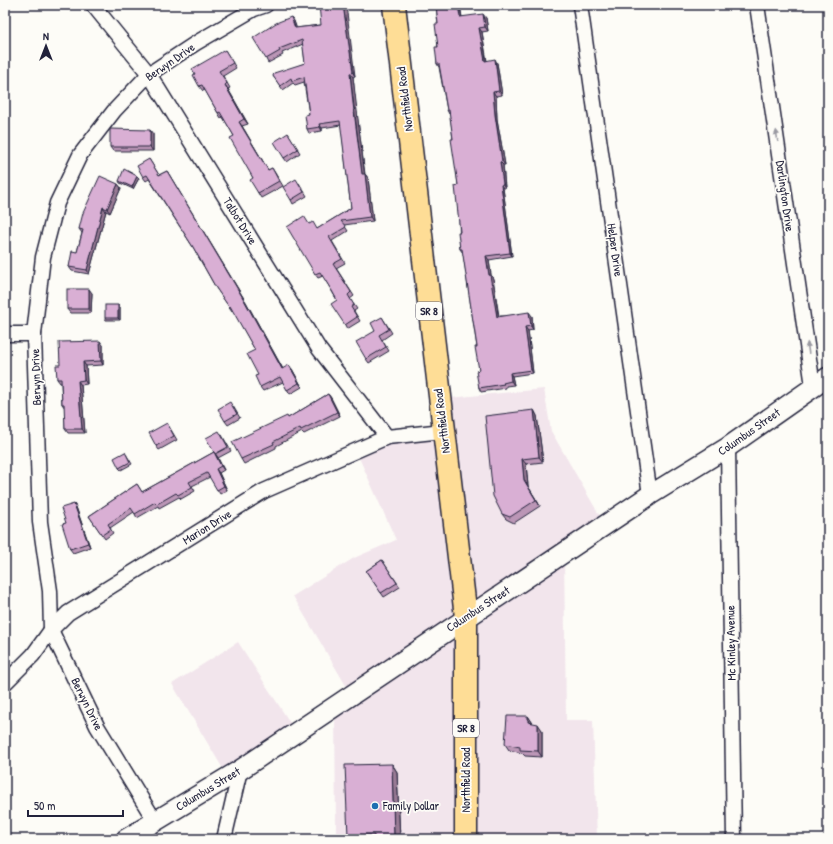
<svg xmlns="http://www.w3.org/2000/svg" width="833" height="844" font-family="'Patrick Hand',sans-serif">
<rect width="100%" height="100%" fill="#fdfcf7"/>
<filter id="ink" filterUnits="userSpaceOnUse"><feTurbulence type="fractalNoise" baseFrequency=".025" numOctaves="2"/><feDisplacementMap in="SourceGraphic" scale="8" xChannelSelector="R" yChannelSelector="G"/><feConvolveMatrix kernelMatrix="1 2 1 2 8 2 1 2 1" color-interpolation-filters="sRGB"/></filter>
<g filter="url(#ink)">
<!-- built -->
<g fill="#f2e5ec">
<path d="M 544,389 L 551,431 L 605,525 L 564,552 L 566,720 L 593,720 L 597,839 L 336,839 L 335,706 L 351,694 L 293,596 L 354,558 L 396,540 L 356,451 L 443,431 L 439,399 Z"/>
<path d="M 238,642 L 296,732 L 228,777 L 172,684 Z"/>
</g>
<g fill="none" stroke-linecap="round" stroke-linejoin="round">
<defs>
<g id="street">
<path d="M 93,5 L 149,74 L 319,349 L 387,437"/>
<path d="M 580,5 L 650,495"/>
<path d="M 757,5 L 813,386"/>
<path d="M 5,334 L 34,334"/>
<path d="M 728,447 L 734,839"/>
<path d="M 5,683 L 33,655 L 51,630 L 68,613 L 264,491 L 387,437 L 443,431"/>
<path d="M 155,821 L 97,726 L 51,630 L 50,591 L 40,522 L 34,334 L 43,257 L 57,203 L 80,155 L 114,111 L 149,74 L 196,43 L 254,9 L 266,5"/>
<path d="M 224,839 L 240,770"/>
</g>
<path id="secondary" d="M 126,839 L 240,770 L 650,495 L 728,447 L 828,377"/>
<path id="primary" d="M 394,5 L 466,617 L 466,839"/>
</defs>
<!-- street casing -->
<use href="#street" stroke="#22223b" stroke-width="17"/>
<!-- secondary casing -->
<use href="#secondary" stroke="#22223b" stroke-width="22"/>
<!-- primary casing -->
<use href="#primary" stroke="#22223b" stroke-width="25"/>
<!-- street -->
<use href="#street" stroke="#fdfcf7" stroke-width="14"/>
<!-- secondary -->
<use href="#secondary" stroke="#fdfcf7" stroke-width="19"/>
<!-- primary -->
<use href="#primary" stroke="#fedd96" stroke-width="22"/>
</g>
<!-- wall -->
<g fill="#bb96b6" stroke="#22223b">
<path d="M 436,5 L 460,5 L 462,17 L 486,18 L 488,31 L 482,32 L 487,61 L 497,63 L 502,95 L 496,96 L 497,119 L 505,165 L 503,165 L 505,188 L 503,188 L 512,256 L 489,260 L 491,275 L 493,279 L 499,316 L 532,316 L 533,330 L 528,331 L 533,373 L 512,376 L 514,385 L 506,386 L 506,388 L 481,392 L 479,388 L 479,370 L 477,347 L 463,253 L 460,249 L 458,185 L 450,113 L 449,114 L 447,110 L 439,67 L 437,64 L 438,24 Z"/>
<path d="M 291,17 L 294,21 L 296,28 L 321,25 L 355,76 L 353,77 L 356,107 L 365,174 L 368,178 L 373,221 L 344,225 L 348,231 L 332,241 L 345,263 L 336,268 L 354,296 L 350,299 L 357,309 L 354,311 L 360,321 L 347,329 L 345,325 L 337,300 L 323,276 L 318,278 L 315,274 L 309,224 L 317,229 L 351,208 L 341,125 L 322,128 L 322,131 L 309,133 L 307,129 L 309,114 L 304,82 L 295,85 L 293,83 L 283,90 L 273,76 L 305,63 L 303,44 L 282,53 L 283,55 L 268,63 L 266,59 Z"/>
<path d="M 225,50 L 236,68 L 223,76 L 230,88 L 228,89 L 248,124 L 242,126 L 268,170 L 272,168 L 283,186 L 261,198 L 258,193 L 253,178 L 234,136 L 223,117 L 221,118 L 218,113 L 205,90 L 203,91 L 199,86 Z"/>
<path d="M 288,133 L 300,153 L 287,162 L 284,158 Z"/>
<path d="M 153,134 L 153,151 L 113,151 L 110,147 Z"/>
<path d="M 149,159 L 159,175 L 167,171 L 169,175 L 246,302 L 283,369 L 292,369 L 302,387 L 290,394 L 283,382 L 263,391 L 260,387 L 255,350 L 233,310 L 232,311 L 216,288 L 193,247 L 149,179 L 146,181 L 143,177 Z"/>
<path d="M 137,176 L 139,178 L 133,189 L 120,183 L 119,181 Z"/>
<path d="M 299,183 L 307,196 L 293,204 L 291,200 Z"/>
<path d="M 118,184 L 121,188 L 110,213 L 106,211 L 89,274 L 72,271 L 69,267 L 77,252 L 82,233 L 79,229 Z"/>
<path d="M 92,293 L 91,313 L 70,313 L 67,309 Z"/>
<path d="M 120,307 L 120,320 L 106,320 L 105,318 Z"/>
<path d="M 382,317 L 392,333 L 382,340 L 389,351 L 369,363 L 366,359 L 375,331 Z"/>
<path d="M 103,345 L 103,365 L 86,366 L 87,384 L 81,385 L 85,433 L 68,433 L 65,429 L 65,408 L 62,404 L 61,383 L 60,383 L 57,379 L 60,365 Z"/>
<path d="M 328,394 L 331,398 L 340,416 L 304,434 L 302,432 L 276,446 L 276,448 L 244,464 L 241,459 L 288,418 Z"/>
<path d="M 233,406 L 240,418 L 228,425 L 225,421 Z"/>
<path d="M 534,410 L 537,416 L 543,462 L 526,464 L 528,486 L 540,506 L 514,523 L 506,519 L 502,514 Z"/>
<path d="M 167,423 L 177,440 L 159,450 L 156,446 Z"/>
<path d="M 222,435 L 231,451 L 218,458 L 217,457 L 224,470 L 219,473 L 227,490 L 220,494 L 210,477 L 192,486 L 195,491 L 181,499 L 179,497 L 159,508 L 158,506 L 137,518 L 134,512 L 110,528 L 113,533 L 105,539 L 89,516 L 137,484 L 142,492 L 214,452 Z"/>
<path d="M 126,454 L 132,464 L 121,470 L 119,468 Z"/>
<path d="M 74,504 L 76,507 L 90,547 L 73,553 L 70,549 L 66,523 Z"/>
<path d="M 382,560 L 400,587 L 384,597 L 366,571 Z"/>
<path d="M 528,716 L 532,722 L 532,723 L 542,730 L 542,757 L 525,756 L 522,753 L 509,750 L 505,744 Z"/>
<path d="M 392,764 L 397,772 L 400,839 L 350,839 L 348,836 Z"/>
</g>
<!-- shaded-wall -->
<g fill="#987a94" stroke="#22223b">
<path d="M 343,5 L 346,5 L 355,76 L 353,72 Z"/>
<path d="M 458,5 L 460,5 L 462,21 L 460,17 Z"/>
<path d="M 483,14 L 486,18 L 488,31 L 485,27 Z"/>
<path d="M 291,17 L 294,21 L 298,32 L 295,28 Z"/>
<path d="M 479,28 L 482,32 L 487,65 L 485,61 Z"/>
<path d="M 495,59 L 497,63 L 502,95 L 499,91 Z"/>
<path d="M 350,73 L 353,77 L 365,178 L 362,174 Z"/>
<path d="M 225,85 L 228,89 L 248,124 L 244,119 Z"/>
<path d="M 493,92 L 496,96 L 497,119 L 505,165 L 502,161 L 495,115 Z"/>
<path d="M 239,122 L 242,126 L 271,175 L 268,170 Z"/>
<path d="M 319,124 L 322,128 L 322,131 L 320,127 Z"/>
<path d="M 150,130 L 153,134 L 153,151 L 150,147 Z"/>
<path d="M 500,162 L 503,165 L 505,188 L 503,184 Z"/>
<path d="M 167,171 L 246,302 L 285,373 L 282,369 Z"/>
<path d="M 365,174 L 368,178 L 373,221 L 370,217 Z"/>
<path d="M 137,176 L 139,178 L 133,189 L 132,187 Z"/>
<path d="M 118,184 L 121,188 L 110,213 L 107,209 Z"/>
<path d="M 501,185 L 503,188 L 512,256 L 510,253 Z"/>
<path d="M 103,207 L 106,211 L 89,274 L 87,270 Z"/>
<path d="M 486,256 L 489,260 L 491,275 L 493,279 L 499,320 L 497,317 L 489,275 Z"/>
<path d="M 89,289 L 92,293 L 91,313 L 89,309 Z"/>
<path d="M 118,305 L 120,307 L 120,320 L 118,318 Z"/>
<path d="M 529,312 L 532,316 L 533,330 L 531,326 Z"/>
<path d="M 525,327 L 528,331 L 533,373 L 531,370 Z"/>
<path d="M 100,341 L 103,345 L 103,365 L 101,361 Z"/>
<path d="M 83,362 L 86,366 L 87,384 L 84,380 Z"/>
<path d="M 289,365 L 292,369 L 302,387 L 299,383 Z"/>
<path d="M 510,373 L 512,376 L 514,385 L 511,381 Z"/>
<path d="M 78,381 L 81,385 L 85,433 L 82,429 Z"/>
<path d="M 328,394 L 331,398 L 340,416 L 337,412 Z"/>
<path d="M 534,410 L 537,416 L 543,462 L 539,457 Z"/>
<path d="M 214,452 L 217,456 L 224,470 L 221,466 Z"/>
<path d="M 522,459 L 526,464 L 528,486 L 540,506 L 524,480 Z"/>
<path d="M 216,469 L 219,473 L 227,490 L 224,486 Z"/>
<path d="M 74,504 L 76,507 L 90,547 L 88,543 Z"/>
<path d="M 528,716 L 532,722 L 532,728 L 528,722 Z"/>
<path d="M 538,724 L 542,730 L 542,757 L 538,751 Z"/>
<path d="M 392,764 L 397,772 L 400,839 L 394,839 Z"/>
</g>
<!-- building -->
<g fill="#d9afd4" stroke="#22223b">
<path d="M 319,5 L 343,5 L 353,72 L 350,73 L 353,103 L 362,174 L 365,174 L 370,217 L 341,221 L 346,227 L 329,237 L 342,259 L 333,264 L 351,292 L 348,295 L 354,305 L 351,307 L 357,317 L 345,325 L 331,304 L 337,300 L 332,291 L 320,272 L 315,274 L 287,227 L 304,216 L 309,224 L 313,222 L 317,229 L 351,208 L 340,121 L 319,124 L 320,127 L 307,129 L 305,115 L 309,114 L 304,77 L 292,81 L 291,78 L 280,86 L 273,76 L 274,73 L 305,63 L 302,40 L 279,49 L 280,51 L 266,59 L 253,38 L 276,23 L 291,17 L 295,28 L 321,25 Z"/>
<path d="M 436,5 L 458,5 L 460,17 L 483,14 L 485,27 L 479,28 L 485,61 L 495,59 L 499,91 L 493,92 L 495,115 L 502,161 L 500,162 L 503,184 L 501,185 L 510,253 L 486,256 L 489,275 L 490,275 L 497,317 L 529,312 L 531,326 L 525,327 L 531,370 L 510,373 L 511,381 L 503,383 L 504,384 L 479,388 L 476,371 L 479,370 L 475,347 L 477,347 L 462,249 L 460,249 L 458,232 L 460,232 L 455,186 L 458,185 L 451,139 L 453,139 L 449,110 L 447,110 L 439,64 L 437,64 L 435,47 L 438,47 L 435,24 L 438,24 Z"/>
<path d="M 225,50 L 233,63 L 219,71 L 227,83 L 225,85 L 244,119 L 239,122 L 268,170 L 272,168 L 279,181 L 258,193 L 250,180 L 253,178 L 230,138 L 234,136 L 220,112 L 218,113 L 202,85 L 199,86 L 193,75 L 195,74 L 192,69 Z"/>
<path d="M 110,129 L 150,130 L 150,147 L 110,147 Z"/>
<path d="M 288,133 L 298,149 L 284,158 L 274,142 Z"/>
<path d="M 149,159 L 159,175 L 167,171 L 243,298 L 282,369 L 289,365 L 299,383 L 287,390 L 280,377 L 260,387 L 255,376 L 258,375 L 247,354 L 255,350 L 230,306 L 229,307 L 216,288 L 193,247 L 147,175 L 143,177 L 137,166 Z"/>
<path d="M 124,169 L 137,176 L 132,187 L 119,181 Z"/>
<path d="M 100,176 L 118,184 L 107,209 L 103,207 L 87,270 L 69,267 L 72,251 L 77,252 L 83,230 L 79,229 L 83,213 Z"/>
<path d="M 296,179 L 304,192 L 291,200 L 283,187 Z"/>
<rect x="67" y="289" width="22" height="20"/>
<rect x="105" y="305" width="13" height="13"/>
<path d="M 382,317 L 389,329 L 379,335 L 386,347 L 366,359 L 356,342 L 375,331 L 371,323 Z"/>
<path d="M 100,341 L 101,361 L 83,362 L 84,380 L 78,381 L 82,429 L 65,429 L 64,404 L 62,404 L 61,379 L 57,379 L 56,365 L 60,365 L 59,342 Z"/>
<path d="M 328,394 L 337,412 L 301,430 L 300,428 L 273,442 L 274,444 L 241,459 L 232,442 L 287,416 L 288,418 Z"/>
<path d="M 230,402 L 237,414 L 225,421 L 218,409 Z"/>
<path d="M 534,410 L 539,457 L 522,459 L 524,480 L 536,500 L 510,517 L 502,514 L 493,496 L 485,416 Z"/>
<path d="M 167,423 L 174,436 L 156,446 L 149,433 Z"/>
<path d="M 219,431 L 228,447 L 215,454 L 206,438 Z"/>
<path d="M 125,452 L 130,462 L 119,468 L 114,458 Z"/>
<path d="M 214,452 L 221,466 L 216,469 L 224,486 L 217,490 L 207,473 L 189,482 L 192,487 L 178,495 L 176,493 L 157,504 L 155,502 L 135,514 L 131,508 L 108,524 L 111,529 L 102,535 L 89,516 L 137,484 L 142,492 Z"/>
<path d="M 74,504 L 88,543 L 70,549 L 62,524 L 66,523 L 61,508 Z"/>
<path d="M 382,560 L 397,583 L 381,593 L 366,571 Z"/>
<path d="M 507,716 L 528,716 L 528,722 L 538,724 L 538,751 L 520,750 L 520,747 L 505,744 Z"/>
<path d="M 392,764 L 394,839 L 374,839 L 374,835 L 348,836 L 345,765 Z"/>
</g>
<!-- one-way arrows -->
<defs><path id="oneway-solid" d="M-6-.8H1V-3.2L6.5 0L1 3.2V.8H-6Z"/></defs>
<g fill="#9a9aa2">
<use href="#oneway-solid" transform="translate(777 136) rotate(-98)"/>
<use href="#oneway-solid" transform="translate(808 348) rotate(-98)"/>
</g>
</g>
<!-- markers -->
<circle fill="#1f6fb2" stroke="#fdfcf7" stroke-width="1.5" cx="375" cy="806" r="4"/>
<g text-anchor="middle" stroke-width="3.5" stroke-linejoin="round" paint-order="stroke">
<!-- shield labels -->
<g fill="#fdfcf7" stroke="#646373" stroke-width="1">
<rect x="416" y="302" width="26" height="18" rx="3"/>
<rect x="453" y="719" width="26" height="18" rx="3"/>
</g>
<g font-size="11" font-weight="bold" fill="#22223b">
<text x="429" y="315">SR 8</text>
<text x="466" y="732">SR 8</text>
</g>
<!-- street labels -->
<g font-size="12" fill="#22223b" stroke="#fdfcf7">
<text transform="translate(170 62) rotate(-35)" y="4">Berwyn Drive</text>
<text transform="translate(405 99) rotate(-97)" y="4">Northfield Road</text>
<text transform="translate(785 196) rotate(82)" y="4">Darlington Drive</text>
<text transform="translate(240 221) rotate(58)" y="4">Talbot Drive</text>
<text transform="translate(615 250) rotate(82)" y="4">Helper Drive</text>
<text transform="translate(36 377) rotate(-92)" y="4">Berwyn Drive</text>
<text transform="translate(442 421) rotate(-97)" y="4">Northfield Road</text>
<text transform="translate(749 432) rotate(-35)" y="4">Columbus Street</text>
<text transform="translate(207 527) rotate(-32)" y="4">Marion Drive</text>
<text transform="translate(478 609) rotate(-33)" y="4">Columbus Street</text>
<text transform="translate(731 643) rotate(-91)" y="4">Mc Kinley Avenue</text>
<text transform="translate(87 704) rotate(64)" y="4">Berwyn Drive</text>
<text transform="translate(466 780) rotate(-90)" y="4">Northfield Road</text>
<text transform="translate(208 789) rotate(-31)" y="4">Columbus Street</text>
</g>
<!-- poi labels -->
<g font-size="12" fill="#22223b" stroke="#fdfcf7" text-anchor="start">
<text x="383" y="810">Family Dollar</text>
</g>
</g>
<!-- margin -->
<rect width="833" height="844" fill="none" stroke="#fdfcf7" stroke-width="20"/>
<rect x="10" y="10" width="813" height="824" fill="none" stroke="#22223b" stroke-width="1.5" filter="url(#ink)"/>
<!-- north arrow -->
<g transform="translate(46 46)" stroke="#fdfcf7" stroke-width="3" paint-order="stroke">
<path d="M0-3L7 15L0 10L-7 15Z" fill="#22223b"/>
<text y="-6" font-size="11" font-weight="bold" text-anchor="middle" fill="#22223b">N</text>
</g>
<!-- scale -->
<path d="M28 810v6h95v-6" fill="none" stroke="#22223b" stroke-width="2"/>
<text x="34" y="810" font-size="12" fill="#22223b" stroke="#fdfcf7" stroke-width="3" paint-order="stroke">50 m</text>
</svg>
